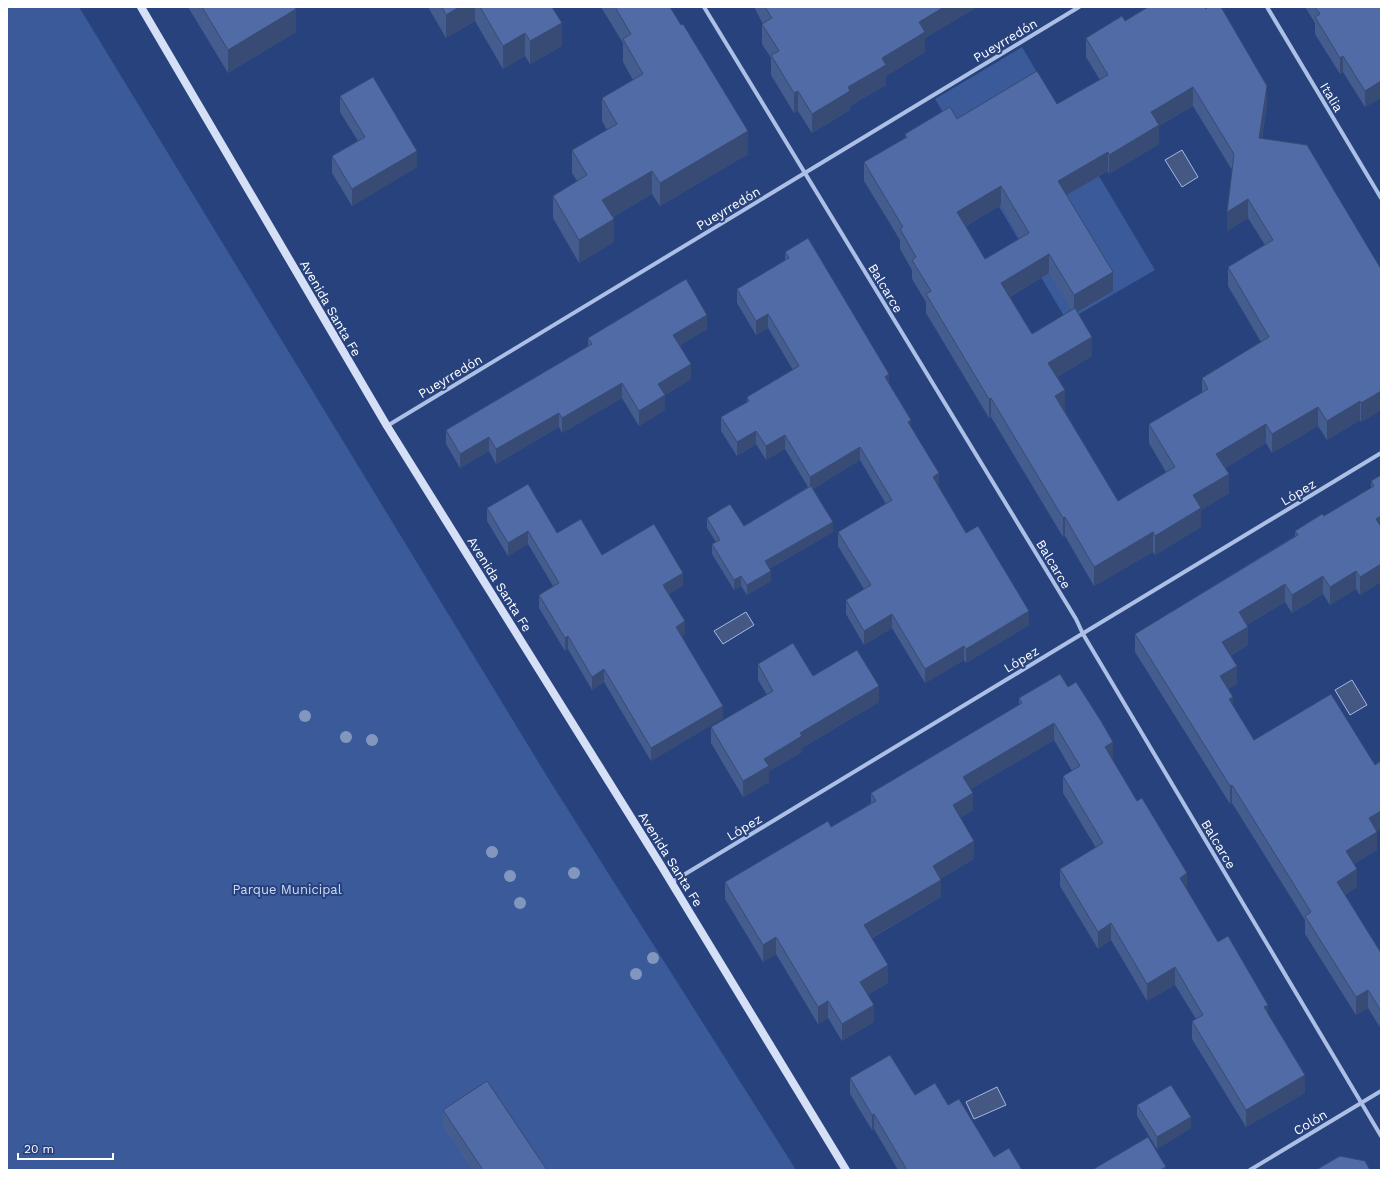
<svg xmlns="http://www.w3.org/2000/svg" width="1388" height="1177" font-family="'Work Sans',sans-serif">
<rect width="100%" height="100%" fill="#27427d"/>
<!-- green -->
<g fill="#3b5a9a">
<path d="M 7,7 L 79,7 L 548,778 L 796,1170 L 7,1170 Z"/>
<path d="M 1022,47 L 1155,270 L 1067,321 L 935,99 Z"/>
</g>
<!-- water -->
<g fill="#445883" stroke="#a1b8e5">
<path d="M 1182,150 L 1198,177 L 1182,187 L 1165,160 Z"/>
<path d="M 746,612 L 754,625 L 723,644 L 714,631 Z"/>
<path d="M 1352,680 L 1367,705 L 1350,715 L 1335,690 Z"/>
<path d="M 997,1087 L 1006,1105 L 974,1119 L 966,1102 Z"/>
</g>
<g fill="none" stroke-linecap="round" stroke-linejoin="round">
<!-- street -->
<g stroke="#acbfe5" stroke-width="4">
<path d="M 704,7 L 1076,619 L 1083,634 L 1381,1136"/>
<path d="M 1267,7 L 1381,198"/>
<path d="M 387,426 L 1079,7"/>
<path d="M 672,882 L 1381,453"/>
<path d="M 1250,1170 L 1381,1091"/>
</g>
<!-- secondary -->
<path stroke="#d5dff5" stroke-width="8" d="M 141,7 L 387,426 L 662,867 L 846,1170"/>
</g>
<!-- trees -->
<g fill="#8396be">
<circle cx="305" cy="716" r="6"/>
<circle cx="346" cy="737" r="6"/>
<circle cx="372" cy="740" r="6"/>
<circle cx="492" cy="852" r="6"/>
<circle cx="574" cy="873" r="6"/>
<circle cx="510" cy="876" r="6"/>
<circle cx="520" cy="903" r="6"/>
<circle cx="653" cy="958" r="6"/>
<circle cx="636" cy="974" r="6"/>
</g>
<!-- wall -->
<g fill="#455c8e" fill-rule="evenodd">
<path d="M 188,7 L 295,7 L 296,32 L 228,73 Z"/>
<path d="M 428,7 L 552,7 L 562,46 L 530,64 L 525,56 L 503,69 L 475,21 L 446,38 Z"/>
<path d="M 601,7 L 670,7 L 748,154 L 660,206 L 652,194 L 613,217 L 614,242 L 579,263 L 553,218 L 553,196 L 577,181 L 572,173 L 572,150 L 607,130 L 602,121 L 602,98 L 633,80 L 623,62 L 623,43 Z"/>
<path d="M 754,7 L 977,7 L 925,38 L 925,52 L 886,76 L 886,85 L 850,106 L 850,110 L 812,133 L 798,111 L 794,113 L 771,75 L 771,58 L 762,44 L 762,24 L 763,24 Z"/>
<path d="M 1305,7 L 1381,7 L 1381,98 L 1365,107 L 1343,72 L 1340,74 L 1315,34 L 1315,23 Z"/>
<path d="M 1125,21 L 1267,105 L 1262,138 L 1381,269 L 1381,410 L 1361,422 L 1360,420 L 1327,440 L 1318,426 L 1272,453 L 1266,443 L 1225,468 L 1229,493 L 1201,510 L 1201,527 L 1155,555 L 1153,552 L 1094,586 L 1065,536 L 1063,537 L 991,417 L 989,418 L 926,313 L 926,302 L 912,279 L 912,270 L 900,249 L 900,240 L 864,181 L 864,162 L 905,138 L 905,134 L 957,119 L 1057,104 L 1100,80 L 1086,57 L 1086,38 ZM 1193,106 L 1232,170 L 1227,231 L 1248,218 L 1265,245 L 1228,267 L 1228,286 L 1261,342 L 1202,378 L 1202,393 L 1149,424 L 1149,443 L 1166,472 L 1118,501 L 1064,410 L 1065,409 L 1057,377 L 1092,356 L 1078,312 L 1113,291 L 1067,195 L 1108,171 L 1109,174 L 1159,144 L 1159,126 ZM 1001,205 L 1020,238 L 985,259 L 966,226 ZM 1049,273 L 1072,311 L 1032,334 L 1010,297 Z"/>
<path d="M 340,96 L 417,167 L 352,206 L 332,173 L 332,156 L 358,141 L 340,112 Z"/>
<path d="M 785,252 L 889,384 L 911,427 L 939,487 L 966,533 L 1029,625 L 966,663 L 964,660 L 925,683 L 892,628 L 864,645 L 846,614 L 846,600 L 864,589 L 838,546 L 838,532 L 886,504 L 860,460 L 813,489 L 833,532 L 769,569 L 771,581 L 747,595 L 741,586 L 734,590 L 712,554 L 712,544 L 716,542 L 707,528 L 707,518 L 744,526 L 808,487 L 785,449 L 766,460 L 756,444 L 737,456 L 721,431 L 721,417 L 747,402 L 747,397 L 793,370 L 768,328 L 756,335 L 737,303 L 737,289 L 785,260 Z"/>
<path d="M 707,329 L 680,345 L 691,379 L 665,395 L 665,410 L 639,426 L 622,398 L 562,433 L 559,427 L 496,464 L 489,451 L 460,468 L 446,444 L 446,430 L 588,346 L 588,338 Z"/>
<path d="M 1381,475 L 1381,582 L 1360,595 L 1356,589 L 1330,605 L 1323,594 L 1292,613 L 1285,602 L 1247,625 L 1248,645 L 1230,656 L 1237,684 L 1228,689 L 1233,706 L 1254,740 L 1377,831 L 1377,850 L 1354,864 L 1357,887 L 1345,895 L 1381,953 L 1381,1029 L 1368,1008 L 1356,1015 L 1305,934 L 1305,920 L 1232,803 L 1230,804 L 1135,652 L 1135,634 L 1295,536 L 1295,531 L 1324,516 L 1371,488 L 1371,481 Z"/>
<path d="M 487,508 L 557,533 L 602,555 L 683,586 L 668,594 L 685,634 L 682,636 L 723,718 L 651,761 L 604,682 L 592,690 L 568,649 L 565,651 L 539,608 L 539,595 L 553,586 L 528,544 L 508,556 L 487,521 Z"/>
<path d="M 758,664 L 813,676 L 879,702 L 802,748 L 802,752 L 769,771 L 769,782 L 743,797 L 711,743 L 711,727 L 767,695 L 758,680 Z"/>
<path d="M 1068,687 L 1113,759 L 1112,759 L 1187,890 L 1218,942 L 1268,1014 L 1305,1093 L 1246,1127 L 1192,1039 L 1192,1021 L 1196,1019 L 1175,985 L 1147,1001 L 1111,940 L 1098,949 L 1060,886 L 1060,869 L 1096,848 L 1063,793 L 1063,776 L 1072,771 L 1054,740 L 971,789 L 973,810 L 960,818 L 974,859 L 940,879 L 941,897 L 872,938 L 888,983 L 867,995 L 874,1022 L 842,1041 L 828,1018 L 818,1024 L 776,954 L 763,962 L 725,899 L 725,882 L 831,827 L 871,803 L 871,793 L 1019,705 L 1019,698 Z"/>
<path d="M 850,1078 L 948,1105 L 994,1157 L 1022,1170 L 898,1170 L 874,1129 L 872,1130 L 850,1094 Z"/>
<path d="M 1137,1105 L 1191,1128 L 1157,1149 L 1137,1116 Z"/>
<path d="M 443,1110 L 547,1170 L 472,1170 L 443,1127 Z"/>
</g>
<!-- shaded-wall -->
<g fill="#384b74">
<path d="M 459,7 L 475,7 L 475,21 L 446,38 L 446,15 Z"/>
<path d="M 944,7 L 977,7 L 925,38 L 925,52 L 886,76 L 886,85 L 850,106 L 850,110 L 812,133 L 812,114 L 848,87 L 882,58 L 919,22 Z"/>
<path d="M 296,9 L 296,32 L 228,73 L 228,50 Z"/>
<path d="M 562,23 L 562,46 L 530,64 L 530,41 Z"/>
<path d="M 525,33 L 525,56 L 503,69 L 503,46 Z"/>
<path d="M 1343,56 L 1343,72 L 1340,74 L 1340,58 Z"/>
<path d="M 1381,81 L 1381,98 L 1365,107 L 1365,91 Z"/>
<path d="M 1267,86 L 1267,105 L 1259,157 L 1259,138 Z"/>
<path d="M 1193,87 L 1193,106 L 1159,126 L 1159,144 L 1109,174 L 1109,155 L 1151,112 Z"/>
<path d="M 798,91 L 798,111 L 794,113 L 794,93 Z"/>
<path d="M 748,131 L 748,154 L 660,206 L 660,183 Z"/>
<path d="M 417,151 L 417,167 L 352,206 L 352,189 Z"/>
<path d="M 1108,152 L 1108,171 L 1058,200 L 1058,181 Z"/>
<path d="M 652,171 L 652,194 L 602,223 L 602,200 Z"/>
<path d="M 1001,186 L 1001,205 L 957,231 L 957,212 Z"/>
<path d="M 1248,199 L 1248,218 L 1227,231 L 1227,212 Z"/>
<path d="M 614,219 L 614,242 L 579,263 L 579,240 Z"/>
<path d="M 1049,254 L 1049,273 L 1001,302 L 1001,283 Z"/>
<path d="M 1113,272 L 1113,291 L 1074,314 L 1074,295 Z"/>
<path d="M 768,314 L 768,328 L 756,335 L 756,321 Z"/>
<path d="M 707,315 L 707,329 L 673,349 L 673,335 Z"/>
<path d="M 1092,337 L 1092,356 L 1048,382 L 1048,363 Z"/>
<path d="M 691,364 L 691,379 L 658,399 L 658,384 Z"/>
<path d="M 889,374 L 889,388 L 885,377 Z"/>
<path d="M 622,383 L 622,398 L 562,433 L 562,418 Z"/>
<path d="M 1065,390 L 1065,409 L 1055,415 L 1055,396 Z"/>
<path d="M 1381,391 L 1381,410 L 1361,422 L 1361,403 Z"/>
<path d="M 665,395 L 665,410 L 639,426 L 639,411 Z"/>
<path d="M 991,398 L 991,417 L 989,418 L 989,399 Z"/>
<path d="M 1360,401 L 1360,420 L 1327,440 L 1327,421 Z"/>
<path d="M 1318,407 L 1318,426 L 1272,453 L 1272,434 Z"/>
<path d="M 559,413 L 559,427 L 496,464 L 496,449 Z"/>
<path d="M 911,420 L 911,433 L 908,422 Z"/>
<path d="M 1266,424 L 1266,443 L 1216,473 L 1216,454 Z"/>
<path d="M 756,431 L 756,444 L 737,456 L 737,442 Z"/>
<path d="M 785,435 L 785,449 L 766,460 L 766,446 Z"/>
<path d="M 489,437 L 489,451 L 460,468 L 460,454 Z"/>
<path d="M 860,447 L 860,460 L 810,491 L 810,477 Z"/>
<path d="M 939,473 L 939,487 L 933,477 Z"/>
<path d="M 1229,474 L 1229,493 L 1201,510 L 1201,527 L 1155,555 L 1155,536 L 1193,495 Z"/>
<path d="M 1381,516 L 1381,534 L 1376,519 Z"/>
<path d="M 1065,517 L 1065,536 L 1063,537 L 1063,518 Z"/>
<path d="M 833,522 L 833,532 L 765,571 L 765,561 Z"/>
<path d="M 528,531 L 528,544 L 508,556 L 508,543 Z"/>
<path d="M 1153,532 L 1153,552 L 1094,586 L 1094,567 Z"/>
<path d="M 1381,564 L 1381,582 L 1360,595 L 1360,577 Z"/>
<path d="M 771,571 L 771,581 L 747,595 L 747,585 Z"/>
<path d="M 1356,571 L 1356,589 L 1330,605 L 1330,587 Z"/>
<path d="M 683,573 L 683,586 L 663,597 L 663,585 Z"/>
<path d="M 741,576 L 741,586 L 734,590 L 734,580 Z"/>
<path d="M 1323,576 L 1323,594 L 1292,613 L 1292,595 Z"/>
<path d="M 1285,584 L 1285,602 L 1239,630 L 1239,612 Z"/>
<path d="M 1029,611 L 1029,625 L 966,663 L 966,649 Z"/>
<path d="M 892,614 L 892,628 L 864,645 L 864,631 Z"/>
<path d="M 685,621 L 685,634 L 676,640 L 676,627 Z"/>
<path d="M 1248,627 L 1248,645 L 1222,660 L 1222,642 Z"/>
<path d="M 568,636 L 568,649 L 565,651 L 565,638 Z"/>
<path d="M 964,646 L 964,660 L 925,683 L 925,669 Z"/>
<path d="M 1237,666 L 1237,684 L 1220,694 L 1220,676 Z"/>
<path d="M 604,669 L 604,682 L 592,690 L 592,677 Z"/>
<path d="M 879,686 L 879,702 L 802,748 L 802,752 L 769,771 L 769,782 L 743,797 L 743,781 L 764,759 L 800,733 Z"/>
<path d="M 1233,697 L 1233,715 L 1229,699 Z"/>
<path d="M 723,706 L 723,718 L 651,761 L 651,748 Z"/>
<path d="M 1054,723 L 1054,740 L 963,794 L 963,777 Z"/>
<path d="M 1113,742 L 1113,759 L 1105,764 L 1105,747 Z"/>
<path d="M 1232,785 L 1232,803 L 1230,804 L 1230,786 Z"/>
<path d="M 973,793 L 973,810 L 953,822 L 953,805 Z"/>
<path d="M 1381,811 L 1381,829 L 1369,836 L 1369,818 Z"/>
<path d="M 1377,832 L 1377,850 L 1346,869 L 1346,851 Z"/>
<path d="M 974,841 L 974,859 L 933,883 L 933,866 Z"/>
<path d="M 1357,869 L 1357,887 L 1337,900 L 1337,882 Z"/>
<path d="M 1187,873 L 1187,890 L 1180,878 Z"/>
<path d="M 941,880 L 941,897 L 864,942 L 864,925 Z"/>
<path d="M 1111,923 L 1111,940 L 1098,949 L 1098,932 Z"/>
<path d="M 776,937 L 776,954 L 763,962 L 763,945 Z"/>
<path d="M 888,965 L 888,983 L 860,999 L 860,982 Z"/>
<path d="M 1175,967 L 1175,985 L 1147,1001 L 1147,984 Z"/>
<path d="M 1368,990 L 1368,1008 L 1356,1015 L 1356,997 Z"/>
<path d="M 828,1001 L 828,1018 L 818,1024 L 818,1007 Z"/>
<path d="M 874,1005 L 874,1022 L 842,1041 L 842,1024 Z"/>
<path d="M 1268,1005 L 1268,1022 L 1264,1007 Z"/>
<path d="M 1305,1075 L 1305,1093 L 1246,1127 L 1246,1110 Z"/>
<path d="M 874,1114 L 874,1129 L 872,1130 L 872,1115 Z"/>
<path d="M 1191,1117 L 1191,1128 L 1157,1149 L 1157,1137 Z"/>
<path d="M 1166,1167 L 1166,1170 L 1160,1170 Z"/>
</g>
<!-- building -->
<g fill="#506ba5" stroke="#384b74" fill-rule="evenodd">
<path d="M 202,7 L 295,7 L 296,9 L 228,50 Z"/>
<path d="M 442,7 L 459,7 L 446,15 Z"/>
<path d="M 480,7 L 552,7 L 562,23 L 530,41 L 525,33 L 503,46 Z"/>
<path d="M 615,7 L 670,7 L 681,25 L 683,24 L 748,131 L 660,183 L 652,171 L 602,200 L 614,219 L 579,240 L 553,196 L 587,175 L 572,150 L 617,124 L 602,98 L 643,74 L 623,39 L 631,34 Z"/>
<path d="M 765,7 L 944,7 L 919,22 L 925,32 L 882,58 L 886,65 L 848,87 L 850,91 L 812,114 L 798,91 L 794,93 L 771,55 L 779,51 L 762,24 L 772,18 Z"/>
<path d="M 1148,7 L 1205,7 L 1206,9 L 1208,7 L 1221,7 L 1267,86 L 1259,138 L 1307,145 L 1381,269 L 1381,391 L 1361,403 L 1360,401 L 1327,421 L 1318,407 L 1272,434 L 1266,424 L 1216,454 L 1229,474 L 1193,495 L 1201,508 L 1155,536 L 1153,532 L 1094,567 L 1065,517 L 1063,518 L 991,398 L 989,399 L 926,294 L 931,291 L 912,260 L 916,257 L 900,229 L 903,227 L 864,162 L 907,137 L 905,134 L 950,107 L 957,119 L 1037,71 L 1057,104 L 1108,75 L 1086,38 L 1122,16 L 1125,21 ZM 1193,87 L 1234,154 L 1227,212 L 1248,199 L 1273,240 L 1228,267 L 1269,337 L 1202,378 L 1208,389 L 1149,424 L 1175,467 L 1118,501 L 1055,396 L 1065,390 L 1048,363 L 1092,337 L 1075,308 L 1032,334 L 1001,283 L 1049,254 L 1074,295 L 1113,272 L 1058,181 L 1108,152 L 1109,155 L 1159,125 L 1151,112 ZM 1001,186 L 1029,233 L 985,259 L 957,212 Z"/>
<path d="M 1315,7 L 1381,7 L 1381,81 L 1365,91 L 1343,56 L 1340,58 L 1315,17 L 1320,14 Z"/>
<path d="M 373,77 L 417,151 L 352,189 L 332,156 L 365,137 L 340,96 Z"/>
<path d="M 808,238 L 889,374 L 885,377 L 911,420 L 908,422 L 939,473 L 933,477 L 966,533 L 978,526 L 1029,611 L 966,649 L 964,646 L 925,669 L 892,614 L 864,631 L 846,600 L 871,585 L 838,532 L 892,500 L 860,447 L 810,477 L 785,435 L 766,446 L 756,431 L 737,442 L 721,417 L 749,401 L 747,397 L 799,366 L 768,314 L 756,321 L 737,289 L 789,258 L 785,252 Z"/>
<path d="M 686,279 L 707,315 L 673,335 L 691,364 L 658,384 L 665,395 L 639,411 L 622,383 L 562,418 L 559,413 L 496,449 L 489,437 L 460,454 L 446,430 L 592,344 L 588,338 Z"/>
<path d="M 1381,475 L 1381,516 L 1376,519 L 1381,527 L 1381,564 L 1360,577 L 1356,571 L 1330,587 L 1323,576 L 1292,595 L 1285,584 L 1239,612 L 1248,627 L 1222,642 L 1237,666 L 1220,676 L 1233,697 L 1229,699 L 1254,740 L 1331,694 L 1375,765 L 1381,761 L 1381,811 L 1369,818 L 1377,832 L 1346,851 L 1357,869 L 1337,882 L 1381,953 L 1381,1011 L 1368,990 L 1356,997 L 1305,916 L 1311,912 L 1232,785 L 1230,786 L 1135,634 L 1298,535 L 1295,531 L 1322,514 L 1324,516 L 1374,486 L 1371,481 Z"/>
<path d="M 528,484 L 557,533 L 581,519 L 602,555 L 654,524 L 683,573 L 663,585 L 685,621 L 676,627 L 723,706 L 651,748 L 604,669 L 592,677 L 568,636 L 565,638 L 539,595 L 559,583 L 528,531 L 508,543 L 487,508 Z"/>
<path d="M 811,486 L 833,522 L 765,561 L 771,571 L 747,585 L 741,576 L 734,580 L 712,544 L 720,540 L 707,518 L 730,504 L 744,526 Z"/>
<path d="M 793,643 L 813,676 L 857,650 L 879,686 L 800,733 L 802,736 L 764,759 L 769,766 L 743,781 L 711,727 L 773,691 L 758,664 Z"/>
<path d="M 1060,674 L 1068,687 L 1076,682 L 1101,721 L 1113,742 L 1105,747 L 1137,801 L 1142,798 L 1187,873 L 1180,878 L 1218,942 L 1228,936 L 1268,1005 L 1264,1007 L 1305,1075 L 1246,1110 L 1192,1021 L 1203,1015 L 1175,967 L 1147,984 L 1111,923 L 1098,932 L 1060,869 L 1103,843 L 1063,776 L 1080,766 L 1054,723 L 963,777 L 973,793 L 953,805 L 974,841 L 933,866 L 941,880 L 864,925 L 888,965 L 860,982 L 874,1005 L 842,1024 L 828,1001 L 818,1007 L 776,937 L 763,945 L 725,882 L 828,821 L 831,827 L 876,801 L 871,793 L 1022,703 L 1019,698 Z"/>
<path d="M 890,1055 L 915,1095 L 935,1083 L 948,1105 L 959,1099 L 994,1157 L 1009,1148 L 1022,1170 L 907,1170 L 874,1114 L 872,1115 L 850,1078 Z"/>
<path d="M 487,1081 L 547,1170 L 483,1170 L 443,1110 Z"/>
<path d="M 1171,1085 L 1191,1117 L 1157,1137 L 1137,1105 Z"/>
<path d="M 1148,1137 L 1166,1167 L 1160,1170 L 1092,1170 Z"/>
<path d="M 1340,1156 L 1365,1161 L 1370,1170 L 1316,1170 Z"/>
</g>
<g text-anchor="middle" stroke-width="4" stroke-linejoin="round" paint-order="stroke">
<!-- street labels -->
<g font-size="13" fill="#fff" stroke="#27427d">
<text transform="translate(1005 40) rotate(-31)" y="5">Pueyrredón</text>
<text transform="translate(1332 97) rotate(59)" y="5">Italia</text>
<text transform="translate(728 208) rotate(-31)" y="5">Pueyrredón</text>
<text transform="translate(886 288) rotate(59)" y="5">Balcarce</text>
<text transform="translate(331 308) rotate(60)" y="5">Avenida Santa Fe</text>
<text transform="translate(450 376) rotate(-31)" y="5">Pueyrredón</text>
<text transform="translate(1298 492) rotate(-31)" y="5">López</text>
<text transform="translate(1054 564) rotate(59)" y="5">Balcarce</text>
<text transform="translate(500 584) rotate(58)" y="5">Avenida Santa Fe</text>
<text transform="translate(1021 659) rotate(-31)" y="5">López</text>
<text transform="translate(744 827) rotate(-31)" y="5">López</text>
<text transform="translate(1219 844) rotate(59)" y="5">Balcarce</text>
<text transform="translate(671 859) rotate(58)" y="5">Avenida Santa Fe</text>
<text transform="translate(1310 1122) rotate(-31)" y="5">Colón</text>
</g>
<!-- park labels -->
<g font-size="13" fill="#cfdbf4" stroke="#27427d">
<text x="287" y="894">Parque Municipal</text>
</g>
</g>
<!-- border -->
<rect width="1388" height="1177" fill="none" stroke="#ffffff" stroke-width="16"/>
<!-- scale -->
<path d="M18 1153v6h95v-6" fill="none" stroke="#ffffff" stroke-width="2"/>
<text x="24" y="1153" font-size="12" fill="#ffffff" stroke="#27427d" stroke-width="3" paint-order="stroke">20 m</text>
</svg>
